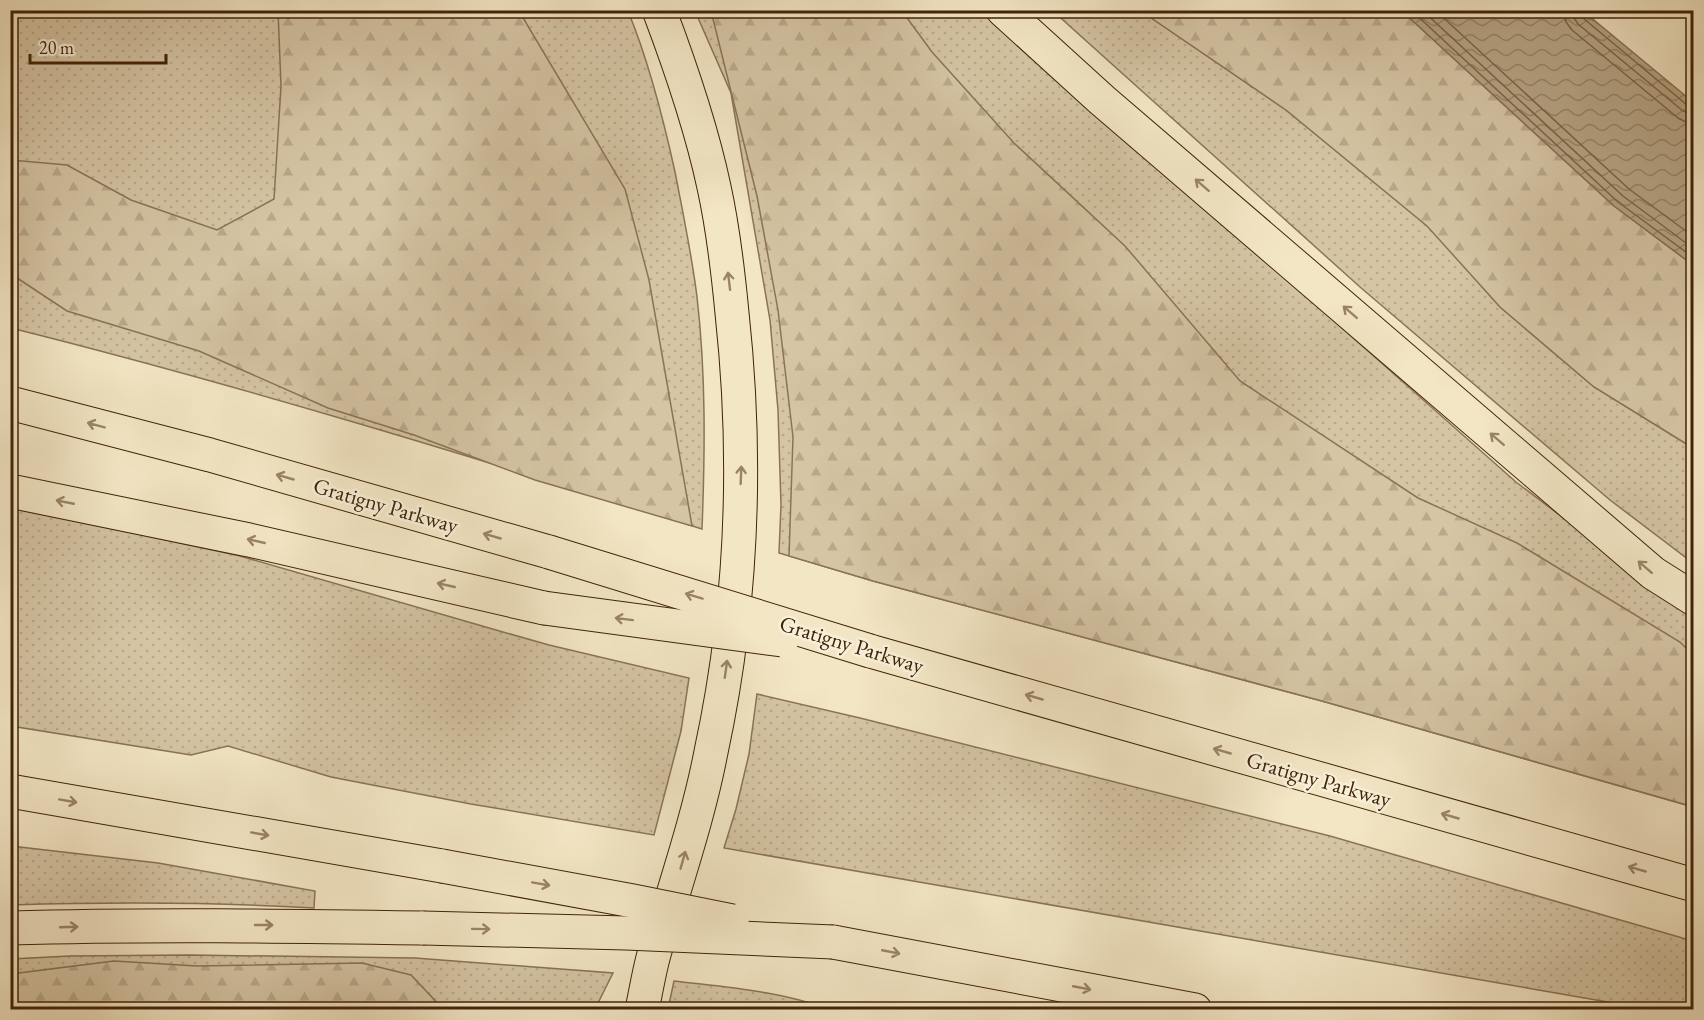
<svg xmlns="http://www.w3.org/2000/svg" width="1704" height="1020" font-family="'EB Garamond',serif">
<defs>
<pattern id="grass-dots" width="8" height="8" patternUnits="userSpaceOnUse" patternTransform="scale(1.5)"><rect width="8" height="8" fill="#d5c5a4"/><path d="M2 2h.1M6 6h.1" fill="none" stroke="#b8a98c" stroke-width="1.8" stroke-linecap="round"/></pattern>
<pattern id="forest-firs" width="22" height="20" patternUnits="userSpaceOnUse" patternTransform="scale(1.5)"><rect width="22" height="20" fill="#d5c5a4"/><path d="M5 1l3.5 6h-7zM16 11l3.5 6h-7z" fill="#b8a98c"/></pattern>
<pattern id="water-waves" width="16" height="10" patternUnits="userSpaceOnUse" patternTransform="scale(1.5)"><rect width="16" height="10" fill="#b6a484"/><path d="M0 5q4-4 8 0t8 0" fill="none" stroke="#95856a"/></pattern>
</defs>
<rect width="100%" height="100%" fill="#f3e6c4"/>
<filter id="stains"><feTurbulence type="fractalNoise" baseFrequency=".00333" numOctaves="4"/><feColorMatrix values="0 0 0 0 .2 0 0 0 0 .09 0 0 0 0 .02 0 0 0 .5 -.17"/></filter>
<radialGradient id="worn" r=".72"><stop offset=".6" stop-color="#630" stop-opacity="0"/><stop offset="1" stop-color="#630" stop-opacity=".3"/></radialGradient>
<!-- grass -->
<g fill="url(#grass-dots)" stroke="#8a7456" stroke-width="1.5">
<path d="M 11,11 L 628,11 C 649,62 663,117 675,172 C 683,213 692,256 697,297 C 706,374 705,452 702,529 C 473,457 243,386 11,328 Z"/>
<path d="M 695,11 L 984,11 L 1516,482 L 1673,601 L 1693,614 L 1693,807 L 1322,701 L 873,581 L 779,553 L 781,505 L 778,410 L 770,320 L 731,93 Z"/>
<path d="M 1053,11 L 1141,11 L 1286,110 L 1431,229 L 1500,307 L 1594,387 L 1693,448 L 1693,563 L 1610,500 L 1360,287 Z"/>
<path d="M 10,507 L 69,519 L 240,556 L 496,630 L 549,645 L 689,678 L 681,731 L 654,835 L 471,804 L 331,777 L 228,746 L 191,755 L 11,726 Z"/>
<path d="M 757,694 L 860,718 L 1330,836 L 1693,941 L 1693,1009 L 1648,1009 L 724,848 L 736,809 L 749,754 Z"/>
<path d="M 11,846 L 158,863 L 315,891 L 314,908 C 212,902 112,902 11,905 Z"/>
<path d="M 188,955 L 415,958 L 613,973 L 595,1009 L 11,1010 L 11,959 L 70,956 Z"/>
<path d="M 674,981 C 723,987 781,991 827,1009 L 668,1009 Z"/>
</g>
<!-- forest -->
<g fill="url(#forest-firs)" stroke="#8a7456" stroke-width="1.5">
<path d="M 278,11 L 519,11 L 625,189 L 649,280 L 692,526 L 535,480 L 414,435 L 328,408 L 199,351 L 67,311 L 11,274 L 11,160 L 67,165 L 131,200 L 217,230 L 274,199 L 281,86 Z"/>
<path d="M 711,11 L 902,11 L 932,52 L 1014,143 L 1125,246 L 1240,381 L 1418,498 L 1517,543 L 1680,642 L 1693,655 L 1693,805 L 1687,805 L 1322,701 L 873,581 L 789,556 L 793,437 L 778,310 L 757,196 Z"/>
<path d="M 1141,11 L 1402,11 L 1614,206 L 1693,265 L 1693,448 L 1594,387 L 1500,307 L 1427,226 L 1286,110 Z"/>
<path d="M 114,961 L 197,966 L 362,963 L 411,975 L 443,1009 L 11,1009 L 11,974 Z"/>
</g>
<!-- water -->
<path fill="url(#water-waves)" stroke="#877052" stroke-width="1.5" d="M 1402,11 L 1583,11 L 1693,102 L 1693,265 L 1614,206 Z"/>
<g fill="none" stroke-linecap="round" stroke-linejoin="round">
<!-- shore -->
<g stroke="#7b6446" stroke-width="1.5">
<path d="M 1411,10 L 1618,202 L 1694,258"/>
<path d="M 1422,10 L 1623,196 L 1694,249"/>
<path d="M 1435,10 L 1629,189 L 1694,237"/>
<path d="M 1563,10 L 1566,22 L 1572,30 L 1678,118 L 1686,122 L 1694,123"/>
<path d="M 1572,10 L 1574,18 L 1578,24 L 1683,111 L 1694,114"/>
<path d="M 1580,10 L 1583,18 L 1687,105 L 1694,107"/>
</g>
<defs>
<g id="highway">
<path d="M 1003,10 L 1102,100 L 1653,573 L 1694,599"/>
<path d="M 10,403 L 210,455 L 549,552"/>
<path d="M 10,491 L 249,540 L 544,608"/>
<path d="M 870,651 L 1694,885"/>
<path d="M 10,791 L 442,866"/>
<path d="M 10,928 C 148,924 285,926 423,928"/>
<path d="M 833,942 L 1195,1010"/>
<path d="M 642,1010 C 646,991 649,972 654,954 C 660,933 668,912 674,891 C 688,845 702,799 711,752 C 742,608 748,460 732,313 C 728,271 723,228 714,187 C 701,126 681,68 659,10"/>
</g>
</defs>
<!-- highway casing -->
<use href="#highway" stroke="#402307" stroke-width="35"/>
<!-- highway -->
<use href="#highway" stroke="#f3e6c4" stroke-width="33"/>
<defs>
<g id="highway-bridge">
<path d="M 549,552 L 870,651"/>
<path d="M 544,608 L 782,640"/>
<path d="M 442,866 L 633,901 L 732,921"/>
<path d="M 423,928 L 626,933 L 833,942"/>
</g>
</defs>
<!-- highway-bridge casing -->
<use href="#highway-bridge" stroke="#402307" stroke-width="35" stroke-linecap="butt"/>
<!-- highway-bridge -->
<use href="#highway-bridge" stroke="#f3e6c4" stroke-width="33"/>
</g>
<!-- one-way arrows -->
<defs><path id="oneway-shaft" d="M-6 0H5M1.5-3L5.5 0L1.5 3" fill="none" stroke-width="1.6" stroke-linecap="round" stroke-linejoin="round" transform="scale(1.5)"/></defs>
<g stroke="#9a8466">
<use href="#oneway-shaft" transform="translate(1202 185) rotate(-139)"/>
<use href="#oneway-shaft" transform="translate(729 281) rotate(-97)"/>
<use href="#oneway-shaft" transform="translate(1350 312) rotate(-139)"/>
<use href="#oneway-shaft" transform="translate(96 425) rotate(-165)"/>
<use href="#oneway-shaft" transform="translate(1497 439) rotate(-139)"/>
<use href="#oneway-shaft" transform="translate(741 475) rotate(-88)"/>
<use href="#oneway-shaft" transform="translate(285 477) rotate(-164)"/>
<use href="#oneway-shaft" transform="translate(65 502) rotate(-169)"/>
<use href="#oneway-shaft" transform="translate(492 536) rotate(-164)"/>
<use href="#oneway-shaft" transform="translate(256 541) rotate(-167)"/>
<use href="#oneway-shaft" transform="translate(1645 567) rotate(-139)"/>
<use href="#oneway-shaft" transform="translate(446 585) rotate(-167)"/>
<use href="#oneway-shaft" transform="translate(694 596) rotate(-163)"/>
<use href="#oneway-shaft" transform="translate(624 619) rotate(-173)"/>
<use href="#oneway-shaft" transform="translate(726 669) rotate(-82)"/>
<use href="#oneway-shaft" transform="translate(1034 697) rotate(-164)"/>
<use href="#oneway-shaft" transform="translate(1222 751) rotate(-164)"/>
<use href="#oneway-shaft" transform="translate(68 801) rotate(10)"/>
<use href="#oneway-shaft" transform="translate(1450 816) rotate(-164)"/>
<use href="#oneway-shaft" transform="translate(260 834) rotate(10)"/>
<use href="#oneway-shaft" transform="translate(683 860) rotate(-74)"/>
<use href="#oneway-shaft" transform="translate(1637 869) rotate(-164)"/>
<use href="#oneway-shaft" transform="translate(541 884) rotate(10)"/>
<use href="#oneway-shaft" transform="translate(264 925)"/>
<use href="#oneway-shaft" transform="translate(69 927) rotate(-2)"/>
<use href="#oneway-shaft" transform="translate(481 929) rotate(1)"/>
<use href="#oneway-shaft" transform="translate(891 952) rotate(11)"/>
<use href="#oneway-shaft" transform="translate(1082 988) rotate(11)"/>
</g>
<g text-anchor="middle" stroke-width="5" stroke-linejoin="round" paint-order="stroke">
<!-- street labels -->
<g font-size="22" fill="#402307" stroke="#f7efd9">
<text transform="translate(386 505) rotate(16)" y="8">Gratigny Parkway</text>
<text transform="translate(852 644) rotate(17)" y="8">Gratigny Parkway</text>
<text transform="translate(1319 779) rotate(16)" y="8">Gratigny Parkway</text>
</g>
</g>
<!-- margin -->
<rect width="1704" height="1020" fill="none" stroke="#f3e6c4" stroke-width="36"/>
<rect x="12" y="12" width="1680" height="996" fill="none" stroke="#402307" stroke-width="3"/>
<rect x="18" y="18" width="1668" height="984" fill="none" stroke="#402307" stroke-width="1.5"/>
<!-- scale -->
<path d="M30 54v9h136v-9" fill="none" stroke="#402307" stroke-width="3"/>
<text x="39" y="54" font-size="18" fill="#402307" stroke="#f7efd9" stroke-width="4.5" paint-order="stroke">20 m</text>
<rect width="100%" height="100%" filter="url(#stains)"/>
<rect width="100%" height="100%" fill="url(#worn)"/>
</svg>
